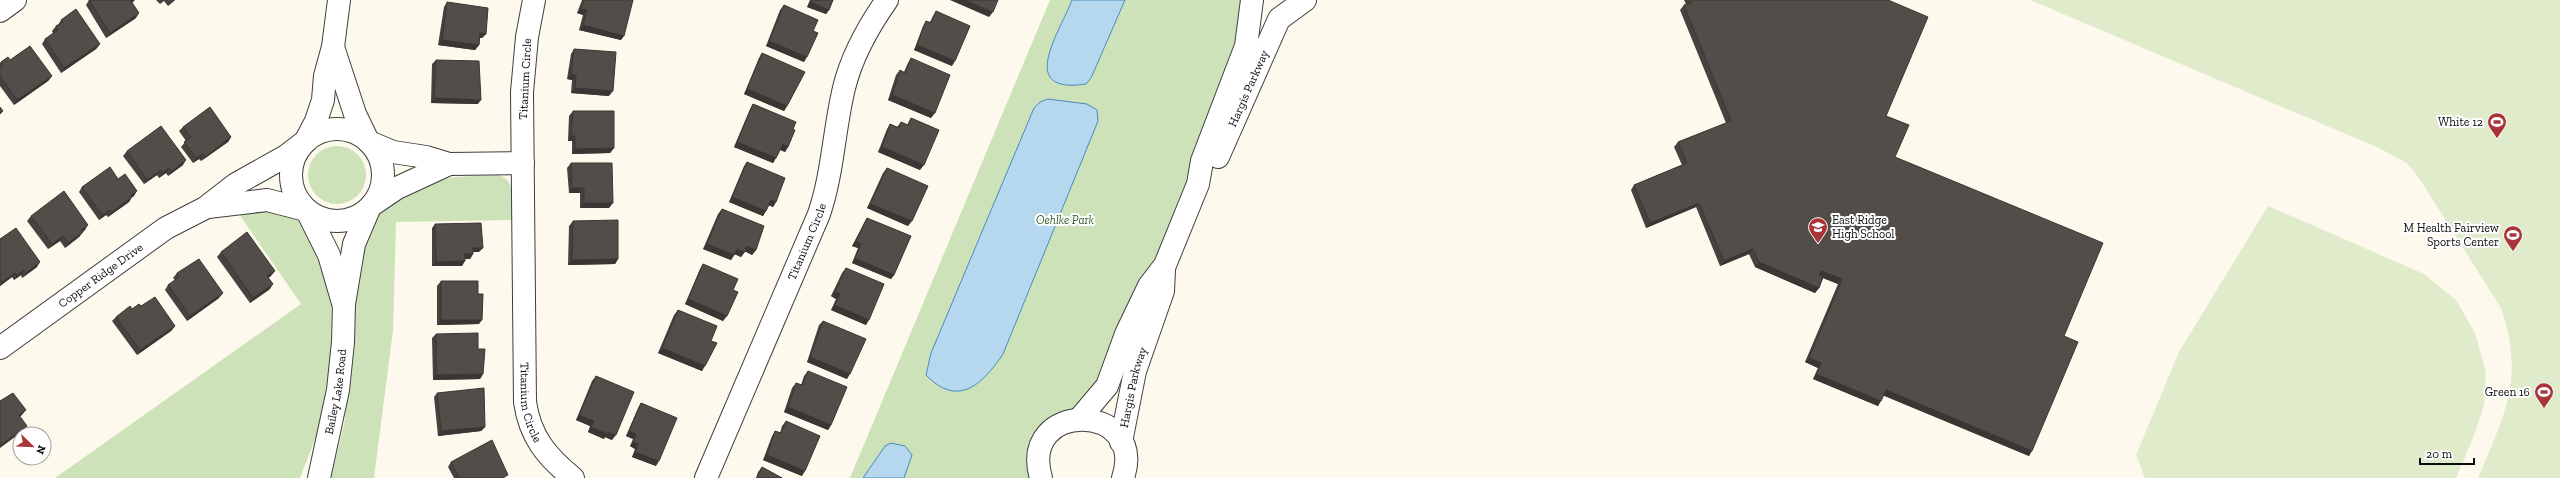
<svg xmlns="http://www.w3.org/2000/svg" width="2560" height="478" font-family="'Zilla Slab',serif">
<rect width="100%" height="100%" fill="#fdf9ec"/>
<!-- green -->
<g fill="#cee2ba">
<path d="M 1050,0 L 1245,0 L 1242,28 L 1196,164 L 1104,376 L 1074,409 L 1069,412 L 1033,478 L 850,478 Z"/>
<circle cx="337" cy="175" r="29"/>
<path d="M 497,175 C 517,177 512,206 512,220 L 396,222 L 393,330 L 374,478 L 331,478 L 344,424 L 351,377 L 359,258 L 379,210 L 429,182 L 455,177 Z"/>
<path d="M 280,209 L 302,221 L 311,235 L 332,301 L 331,353 L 325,400 L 319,429 L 300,478 L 55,478 L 301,304 L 237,211 Z"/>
</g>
<!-- pitch -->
<g fill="#dfebca">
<path d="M 2030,0 L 2560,0 L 2560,478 L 2478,478 C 2505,415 2525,377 2501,308 L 2421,181 L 2407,163 L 2379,148 Z"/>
<path d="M 2268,206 L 2424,274 L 2456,300 L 2475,333 L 2486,372 L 2484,405 L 2475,433 L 2456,478 L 2145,478 L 2136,455 L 2179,352 Z"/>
</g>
<!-- water -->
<g fill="#b6d8ee" stroke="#468bbc">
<path d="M 1072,0 L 1125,0 L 1091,78 L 1086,84 C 1015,95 1061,30 1072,0 Z"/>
<path d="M 1048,99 L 1087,104 L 1097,110 L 1098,121 L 1003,354 C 982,385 958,408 926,375 L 931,353 L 1034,108 L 1040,102 Z"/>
<path d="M 891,443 L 905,446 L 912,455 L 904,478 L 863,478 L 885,446 Z"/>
</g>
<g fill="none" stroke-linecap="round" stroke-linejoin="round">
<defs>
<g id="minor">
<path id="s1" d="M 534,0 L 527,37 L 522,92 L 525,402 C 530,437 547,457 573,478"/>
<path d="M 0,11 L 15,0"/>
<path d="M 333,47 L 355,114 L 368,141"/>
<circle cx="337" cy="175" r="46"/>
<path d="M 305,142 L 316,121 L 323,100 L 325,76 L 333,47 L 339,0"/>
<path d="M 369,142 L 393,152 L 426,157 L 449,164 L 523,163"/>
<path id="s2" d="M 1218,157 L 1279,19 L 1305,0"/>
<path d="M 372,205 L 397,188 L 449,164"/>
<path d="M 208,207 L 267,200 L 306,210"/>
<path d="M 307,211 L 329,255 L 343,303"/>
<path id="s3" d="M 0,348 L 166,228 L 205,208 L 236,184 L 286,156 L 303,143"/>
<path d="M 1080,418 L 1107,386 L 1126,334 L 1149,286 L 1165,265 L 1198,184 L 1202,161 L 1246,46 L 1252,0"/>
<path id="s4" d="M 1121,442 L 1135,371 L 1163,291 L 1164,270"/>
<path id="s5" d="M 319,478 L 338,390 L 343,342 L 344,304 L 354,244 L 369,209"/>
<path id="s6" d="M 706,478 L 819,214 C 833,173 834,129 844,88 C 852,55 868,27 887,0"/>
<path d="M 1041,478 C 1018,399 1148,402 1123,478"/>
</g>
</defs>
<!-- minor casing -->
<use href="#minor" stroke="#3e3e3e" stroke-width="24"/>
<!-- minor -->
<use href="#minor" stroke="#fff" stroke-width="22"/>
</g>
<!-- wall -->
<g fill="#47423f">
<path d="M 89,0 L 134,1 L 132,3 L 136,18 L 106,38 L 86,5 Z"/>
<path d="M 156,0 L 175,0 L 168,6 L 164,1 L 160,4 Z"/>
<path d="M 582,0 L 633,0 L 621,40 L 579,30 L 583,15 L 577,13 Z"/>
<path d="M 810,0 L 833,0 L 829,10 L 826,14 L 807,7 Z"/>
<path d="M 1684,0 L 1888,0 L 1886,116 L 1895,157 L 2064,336 L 2029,456 L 1883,395 L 1878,406 L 1813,379 L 1818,368 L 1805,362 L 1838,284 L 1823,278 L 1819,288 L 1815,293 L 1755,267 L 1749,254 L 1720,266 L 1696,207 L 1646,228 L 1631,190 L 1634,185 L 1682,165 L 1674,147 L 1678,142 L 1726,123 L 1680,10 L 1684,5 L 1686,4 Z"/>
<path d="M 447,2 L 486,34 L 482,38 L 480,38 L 479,45 L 475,50 L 438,45 L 444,7 Z"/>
<path d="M 784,5 L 813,31 L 804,62 L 766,46 L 780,10 Z"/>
<path d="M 936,11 L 952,66 L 914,50 L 923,26 L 926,21 L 930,22 L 933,16 Z"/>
<path d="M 61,20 L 100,44 L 96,49 L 61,73 L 42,44 L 45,39 L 53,33 L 52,31 L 56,26 L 58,25 Z"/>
<path d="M 574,49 L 609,96 L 571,93 L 572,80 L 567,79 L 571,54 Z"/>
<path d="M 762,53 L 787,106 L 784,111 L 744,94 L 759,58 Z"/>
<path d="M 911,58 L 931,118 L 888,100 L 896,75 L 900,70 L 904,72 L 908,63 Z"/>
<path d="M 436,60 L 478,104 L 431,103 L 432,64 Z"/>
<path d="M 1,62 L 52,76 L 48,81 L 14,105 L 0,86 L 0,63 Z"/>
<path d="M 753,104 L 793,129 L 788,147 L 785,152 L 780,150 L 773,163 L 734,147 L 750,109 Z"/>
<path d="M 573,111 L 614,148 L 610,153 L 572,154 L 572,141 L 568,141 L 569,116 Z"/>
<path d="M 911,118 L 920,170 L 878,152 L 887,129 L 890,124 L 897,127 L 901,122 L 907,125 Z"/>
<path d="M 183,127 L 231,137 L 228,142 L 201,161 L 199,159 L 193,163 L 181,147 L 186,141 L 179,131 Z"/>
<path d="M 127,151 L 183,165 L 168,176 L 166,173 L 159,178 L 157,175 L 144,184 L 123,156 Z"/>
<path d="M 747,162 L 776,202 L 773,207 L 769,205 L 763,216 L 729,202 L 744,166 Z"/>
<path d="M 571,163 L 609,208 L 580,208 L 580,193 L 569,193 L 567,168 Z"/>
<path d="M 887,168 L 908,226 L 867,208 L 883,173 Z"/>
<path d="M 118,179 L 134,196 L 132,197 L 129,202 L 108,217 L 106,215 L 99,220 L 79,192 L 82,187 Z"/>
<path d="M 722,209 L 756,250 L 752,255 L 745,251 L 741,257 L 735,254 L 731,260 L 703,249 L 718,214 Z"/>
<path d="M 31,216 L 85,230 L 83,232 L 79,237 L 65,248 L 60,241 L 48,249 L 27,221 Z"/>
<path d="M 867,218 L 894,275 L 891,279 L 852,263 L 858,248 L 852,246 L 864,223 Z"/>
<path d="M 573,221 L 618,259 L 615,264 L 568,265 L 569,226 Z"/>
<path d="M 435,224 L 479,252 L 473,252 L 473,254 L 470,259 L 465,259 L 462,266 L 432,266 L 432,228 Z"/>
<path d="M 0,239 L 37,267 L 22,278 L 21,275 L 14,280 L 12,277 L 0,286 Z"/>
<path d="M 221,252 L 271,276 L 268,278 L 270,289 L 250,303 L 217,257 Z"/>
<path d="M 703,264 L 733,290 L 723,321 L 685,304 L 700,269 Z"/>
<path d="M 846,268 L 866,325 L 831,310 L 836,299 L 831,296 L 842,273 Z"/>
<path d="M 177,273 L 219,298 L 187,321 L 165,290 L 168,285 L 175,280 L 173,278 Z"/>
<path d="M 441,281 L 479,324 L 437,325 L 437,286 Z"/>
<path d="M 141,306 L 175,326 L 171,331 L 137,355 L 112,321 L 116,317 L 132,309 Z"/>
<path d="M 678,310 L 711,341 L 702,371 L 658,353 L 674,315 Z"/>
<path d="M 823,321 L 847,379 L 807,362 L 819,325 Z"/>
<path d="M 436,334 L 478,349 L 483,374 L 480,379 L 433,380 L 432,338 Z"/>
<path d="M 808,371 L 831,425 L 828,430 L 784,412 L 792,388 L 796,383 L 801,385 L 804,376 Z"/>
<path d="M 596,376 L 612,440 L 605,437 L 604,439 L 588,432 L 590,426 L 576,420 L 592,381 Z"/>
<path d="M 437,393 L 485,427 L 481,431 L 438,436 L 434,397 Z"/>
<path d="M 641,403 L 656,466 L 632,457 L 635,449 L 630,446 L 633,439 L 626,436 L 638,408 Z"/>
<path d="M 786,421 L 802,476 L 763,460 L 772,436 L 775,431 L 780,433 L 782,426 Z"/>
<path d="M 451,462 L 506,478 L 454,478 L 448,467 Z"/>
<path d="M 762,467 L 782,478 L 756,478 L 758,472 Z"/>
</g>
<!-- shaded-wall -->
<g fill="#393633">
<path d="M 132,0 L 135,0 L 134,1 L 127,6 L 131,1 Z"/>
<path d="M 173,0 L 175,0 L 168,6 L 172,1 Z"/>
<path d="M 950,0 L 965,0 L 993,12 L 989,17 Z"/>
<path d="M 810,2 L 829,10 L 826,14 L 807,7 Z"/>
<path d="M 581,9 L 587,10 L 583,15 L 577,13 Z"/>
<path d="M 139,13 L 136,18 L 106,38 L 110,33 Z"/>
<path d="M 583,25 L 624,36 L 621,40 L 579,30 Z"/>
<path d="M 480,33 L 486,34 L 482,38 L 477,38 Z"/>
<path d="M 442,40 L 479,45 L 475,50 L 438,45 Z"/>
<path d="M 769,41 L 807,57 L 804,62 L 766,46 Z"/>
<path d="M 100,44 L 96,49 L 61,73 L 64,68 Z"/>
<path d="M 917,45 L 955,61 L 952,66 L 914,50 Z"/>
<path d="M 571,75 L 576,75 L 572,80 L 567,79 Z"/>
<path d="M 52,76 L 48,81 L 14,105 L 17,100 Z"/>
<path d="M 575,88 L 613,91 L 609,96 L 571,93 Z"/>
<path d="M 747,89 L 787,106 L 784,111 L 744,94 Z"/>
<path d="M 892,95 L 935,113 L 931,118 L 888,100 Z"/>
<path d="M 434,98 L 481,100 L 478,104 L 431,103 Z"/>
<path d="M 571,136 L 575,136 L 572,141 L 568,141 Z"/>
<path d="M 231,137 L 228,142 L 201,161 L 205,157 Z"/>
<path d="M 737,142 L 776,158 L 773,163 L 734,147 Z"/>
<path d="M 783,144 L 788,147 L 785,152 L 779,149 Z"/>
<path d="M 882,147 L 924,165 L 920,170 L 878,152 Z"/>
<path d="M 614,148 L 610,153 L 572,154 L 575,149 Z"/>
<path d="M 203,154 L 199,159 L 193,163 L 196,158 Z"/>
<path d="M 186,160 L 183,165 L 168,176 L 172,171 Z"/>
<path d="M 169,168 L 166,173 L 159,178 L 162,173 Z"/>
<path d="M 161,170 L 157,175 L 144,184 L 147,180 Z"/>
<path d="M 572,188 L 584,188 L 580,193 L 569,193 Z"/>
<path d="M 137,191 L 134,196 L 128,200 L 131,195 Z"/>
<path d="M 132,197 L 129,202 L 108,217 L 112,212 Z"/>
<path d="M 732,197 L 766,211 L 763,216 L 729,202 Z"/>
<path d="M 771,200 L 776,202 L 773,207 L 768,205 Z"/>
<path d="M 584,203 L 613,203 L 609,208 L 580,208 Z"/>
<path d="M 1699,203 L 1696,207 L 1646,228 L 1650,223 Z"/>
<path d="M 870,204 L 912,221 L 908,226 L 867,208 Z"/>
<path d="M 110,210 L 106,215 L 99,220 L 102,215 Z"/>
<path d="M 88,225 L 85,230 L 78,235 L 81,230 Z"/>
<path d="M 83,232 L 79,237 L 65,248 L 68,243 Z"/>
<path d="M 63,236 L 60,241 L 48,249 L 52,244 Z"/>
<path d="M 856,241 L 861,244 L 858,248 L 852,246 Z"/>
<path d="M 707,244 L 734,255 L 731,260 L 703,249 Z"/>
<path d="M 747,246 L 756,250 L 752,255 L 744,251 Z"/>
<path d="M 473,248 L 483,248 L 479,252 L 470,252 Z"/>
<path d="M 737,249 L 745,252 L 741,257 L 734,254 Z"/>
<path d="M 1753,249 L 1749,254 L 1720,266 L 1724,261 Z"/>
<path d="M 465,254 L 473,254 L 470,259 L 462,259 Z"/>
<path d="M 855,258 L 894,275 L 891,279 L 852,263 Z"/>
<path d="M 618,259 L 615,264 L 568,265 L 572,260 Z"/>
<path d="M 465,261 L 462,266 L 432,266 L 436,262 Z"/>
<path d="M 40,262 L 37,267 L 22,278 L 26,273 Z"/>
<path d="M 1759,262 L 1819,288 L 1815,293 L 1755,267 Z"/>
<path d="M 24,270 L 21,275 L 14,280 L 17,275 Z"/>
<path d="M 275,271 L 271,276 L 264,281 L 267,276 Z"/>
<path d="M 1821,271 L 1842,279 L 1838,284 L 1818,276 Z"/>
<path d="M 15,273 L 12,277 L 0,286 L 0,285 L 2,282 Z"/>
<path d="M 273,284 L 270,289 L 250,303 L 253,298 Z"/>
<path d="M 835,292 L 840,294 L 836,299 L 831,296 Z"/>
<path d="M 223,293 L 219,298 L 187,321 L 190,316 Z"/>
<path d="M 688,299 L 727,316 L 723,321 L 685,304 Z"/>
<path d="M 835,305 L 869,320 L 866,325 L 831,310 Z"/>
<path d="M 441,320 L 482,320 L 479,324 L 437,325 Z"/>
<path d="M 175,326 L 171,331 L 137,355 L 140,350 Z"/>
<path d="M 662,348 L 705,366 L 702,371 L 658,353 Z"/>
<path d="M 810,357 L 850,374 L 847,379 L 807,362 Z"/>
<path d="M 1809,358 L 1821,363 L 1818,368 L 1805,362 Z"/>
<path d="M 483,374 L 480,379 L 433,380 L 436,375 Z"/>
<path d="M 1816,374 L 1881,401 L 1878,406 L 1813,379 Z"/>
<path d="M 1886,390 L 2032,451 L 2029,456 L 1882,395 Z"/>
<path d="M 788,407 L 831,425 L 828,430 L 784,412 Z"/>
<path d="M 26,410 L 22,415 L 16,420 L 19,415 Z"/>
<path d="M 579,415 L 594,421 L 590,426 L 576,420 Z"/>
<path d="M 27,426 L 23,431 L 0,448 L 0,445 Z"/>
<path d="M 485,427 L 481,431 L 438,436 L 441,431 Z"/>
<path d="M 591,427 L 608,432 L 616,435 L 612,440 L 605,437 L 604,439 L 588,432 Z"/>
<path d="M 629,431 L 636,434 L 633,439 L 626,436 Z"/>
<path d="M 633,442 L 638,444 L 635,449 L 630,446 Z"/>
<path d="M 635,452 L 659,461 L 656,466 L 632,457 Z"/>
<path d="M 767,455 L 805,471 L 802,476 L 763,460 Z"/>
</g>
<!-- building -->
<g fill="#524d49" stroke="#393633">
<path d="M 89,0 L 132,0 L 131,1 L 139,13 L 110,33 Z"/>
<path d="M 584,0 L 633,0 L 624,36 L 583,25 L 587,10 L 581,9 Z"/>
<path d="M 811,0 L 833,0 L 829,10 L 810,2 Z"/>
<path d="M 965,0 L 998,0 L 993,12 Z"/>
<path d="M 1690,0 L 1888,0 L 1928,17 L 1886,116 L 1909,125 L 1895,157 L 2103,243 L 2064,336 L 2078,342 L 2032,451 L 1886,390 L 1881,401 L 1816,374 L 1821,363 L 1809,358 L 1842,279 L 1821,271 L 1819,275 L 1823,277 L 1819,288 L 1759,262 L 1753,249 L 1724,261 L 1699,203 L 1650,223 L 1634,185 L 1687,163 L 1678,142 L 1731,121 L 1684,5 L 1691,3 Z"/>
<path d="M 447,2 L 488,8 L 486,34 L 480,33 L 479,45 L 442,40 Z"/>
<path d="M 784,5 L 818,20 L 813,31 L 818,33 L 807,57 L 769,41 Z"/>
<path d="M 76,9 L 100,44 L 64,68 L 45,39 L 58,30 L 56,26 L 63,22 L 61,20 Z"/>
<path d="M 936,11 L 970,26 L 955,61 L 917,45 L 926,21 L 931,23 Z"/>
<path d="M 30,46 L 52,76 L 17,100 L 0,76 L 0,67 L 3,65 L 1,62 L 8,57 L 10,60 Z"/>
<path d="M 574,49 L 616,52 L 613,91 L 575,88 L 576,75 L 571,75 Z"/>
<path d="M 762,53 L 805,72 L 787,106 L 747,89 Z"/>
<path d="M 911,58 L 950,75 L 935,113 L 892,95 L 900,70 L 905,73 Z"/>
<path d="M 436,60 L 479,61 L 481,100 L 434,98 Z"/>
<path d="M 753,104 L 796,122 L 793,129 L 795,130 L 788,147 L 783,144 L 776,158 L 737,142 Z"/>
<path d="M 0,107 L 3,111 L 0,114 Z"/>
<path d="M 210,107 L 231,137 L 205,157 L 203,154 L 196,158 L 184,142 L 191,137 L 183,127 Z"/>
<path d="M 573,111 L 614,111 L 614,148 L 575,149 L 575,136 L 571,136 Z"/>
<path d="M 911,118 L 939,130 L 924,165 L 882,147 L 890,124 L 899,128 L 901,122 L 908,125 Z"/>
<path d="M 161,126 L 186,160 L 172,171 L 169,168 L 162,173 L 161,170 L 147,180 L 127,151 Z"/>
<path d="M 747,162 L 785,178 L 776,202 L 771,200 L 766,211 L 732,197 Z"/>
<path d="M 571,163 L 612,163 L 613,203 L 584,203 L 584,188 L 572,188 Z"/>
<path d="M 110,167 L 118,179 L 125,174 L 137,191 L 131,195 L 132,197 L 112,212 L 110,210 L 102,215 L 82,187 Z"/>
<path d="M 887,168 L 928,186 L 912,221 L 870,204 Z"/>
<path d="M 64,191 L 88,225 L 81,230 L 83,232 L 68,243 L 63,236 L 52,244 L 31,216 Z"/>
<path d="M 722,209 L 764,226 L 756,250 L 747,246 L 745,252 L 737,249 L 734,255 L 707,244 Z"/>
<path d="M 867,218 L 911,236 L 894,275 L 855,258 L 861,244 L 856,241 Z"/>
<path d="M 618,220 L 618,259 L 572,260 L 573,221 Z"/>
<path d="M 481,223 L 483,248 L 473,248 L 473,254 L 465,254 L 465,261 L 436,262 L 435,224 Z"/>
<path d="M 16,228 L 40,262 L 26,273 L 24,270 L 17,275 L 15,273 L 2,282 L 0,280 L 0,239 Z"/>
<path d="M 247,232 L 275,271 L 267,276 L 273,284 L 253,298 L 221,252 Z"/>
<path d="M 199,259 L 223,293 L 190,316 L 168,285 L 179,277 L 177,273 Z"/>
<path d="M 703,264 L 738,279 L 733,290 L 738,292 L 727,316 L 688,299 Z"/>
<path d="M 846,268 L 884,284 L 869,320 L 835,305 L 840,294 L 835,292 Z"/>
<path d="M 441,281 L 478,281 L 478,294 L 483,294 L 482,320 L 441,320 Z"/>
<path d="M 155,297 L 175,326 L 140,350 L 116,317 L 130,306 L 132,309 L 139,304 L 141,306 Z"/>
<path d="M 678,310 L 717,326 L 711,341 L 717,343 L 705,366 L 662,348 Z"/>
<path d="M 823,321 L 866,339 L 850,374 L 810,357 Z"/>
<path d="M 478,333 L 478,349 L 485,349 L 483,374 L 436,375 L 436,334 Z"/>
<path d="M 808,371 L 847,387 L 831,425 L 788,407 L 796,383 L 802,385 Z"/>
<path d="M 596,376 L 634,392 L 616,435 L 608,432 L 607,434 L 591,427 L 594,421 L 579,415 Z"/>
<path d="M 484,388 L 485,427 L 441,431 L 437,393 Z"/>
<path d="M 13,393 L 26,410 L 19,415 L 27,426 L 0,445 L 0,401 Z"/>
<path d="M 641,403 L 677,418 L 659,461 L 635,452 L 638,444 L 633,442 L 636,434 L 629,431 Z"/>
<path d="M 786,421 L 820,436 L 805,471 L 767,455 L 775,431 L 781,433 Z"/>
<path d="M 492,440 L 508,475 L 502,478 L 460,478 L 451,462 Z"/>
<path d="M 762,467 L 782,478 L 757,478 Z"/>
</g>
<!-- icons -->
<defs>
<symbol id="stadium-pin" viewBox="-11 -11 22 30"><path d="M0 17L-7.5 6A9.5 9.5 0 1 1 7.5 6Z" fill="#a93539" stroke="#fff"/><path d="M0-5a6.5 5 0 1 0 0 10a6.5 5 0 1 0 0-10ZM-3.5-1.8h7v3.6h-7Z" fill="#fff"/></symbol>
<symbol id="school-pin" viewBox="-11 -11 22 30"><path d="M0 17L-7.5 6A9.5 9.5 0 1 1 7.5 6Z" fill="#a93539" stroke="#fff"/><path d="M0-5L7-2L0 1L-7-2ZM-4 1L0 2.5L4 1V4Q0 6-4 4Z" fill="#fff"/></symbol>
</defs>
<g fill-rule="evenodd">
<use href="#stadium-pin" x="2486" y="111" width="22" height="30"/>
<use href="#school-pin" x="1807" y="216" width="22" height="30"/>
<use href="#stadium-pin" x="2502" y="224" width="22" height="30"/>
<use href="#stadium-pin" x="2533" y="381" width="22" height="30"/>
</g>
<g text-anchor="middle" stroke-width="4" stroke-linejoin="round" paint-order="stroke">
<!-- street labels -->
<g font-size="12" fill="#0b0b0b" stroke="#fff">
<text transform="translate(525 79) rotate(-87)" y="4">Titanium Circle</text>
<text dy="4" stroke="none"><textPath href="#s2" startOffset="75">Hargis Parkway</textPath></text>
<text dy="4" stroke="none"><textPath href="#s6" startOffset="257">Titanium Circle</textPath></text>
<text dy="4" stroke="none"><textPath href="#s3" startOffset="124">Copper Ridge Drive</textPath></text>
<text dy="4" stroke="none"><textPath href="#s4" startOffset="56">Hargis Parkway</textPath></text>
<text dy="4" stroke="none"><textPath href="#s5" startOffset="88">Bailey Lake Road</textPath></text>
<text dy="4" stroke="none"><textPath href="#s1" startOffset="404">Titanium Circle</textPath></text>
</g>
<!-- poi labels -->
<g font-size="12" fill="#0b0b0b" stroke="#fff" text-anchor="end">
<text x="2483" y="126">White 12</text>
<text x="1832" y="224" text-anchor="start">East Ridge<tspan x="1832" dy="14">High School</tspan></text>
<text x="2499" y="232">M Health Fairview<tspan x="2499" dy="14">Sports Center</tspan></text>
<text x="2530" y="396">Green 16</text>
</g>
<!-- park labels -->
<g font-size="12" font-style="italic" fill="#2f5a24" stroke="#fff">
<text x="1065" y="224">Oehlke Park</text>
</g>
</g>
<!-- north arrow -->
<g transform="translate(32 446) rotate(113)"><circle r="19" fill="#ffffff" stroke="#9d9d9d"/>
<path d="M0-3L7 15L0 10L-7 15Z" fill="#a93539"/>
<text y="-6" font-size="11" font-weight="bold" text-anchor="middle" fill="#0b0b0b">N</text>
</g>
<!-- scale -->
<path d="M2420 458v6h54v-6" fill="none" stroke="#0b0b0b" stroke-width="2"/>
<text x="2426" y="458" font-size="12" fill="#0b0b0b" stroke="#ffffff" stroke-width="3" paint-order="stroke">20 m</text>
</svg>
